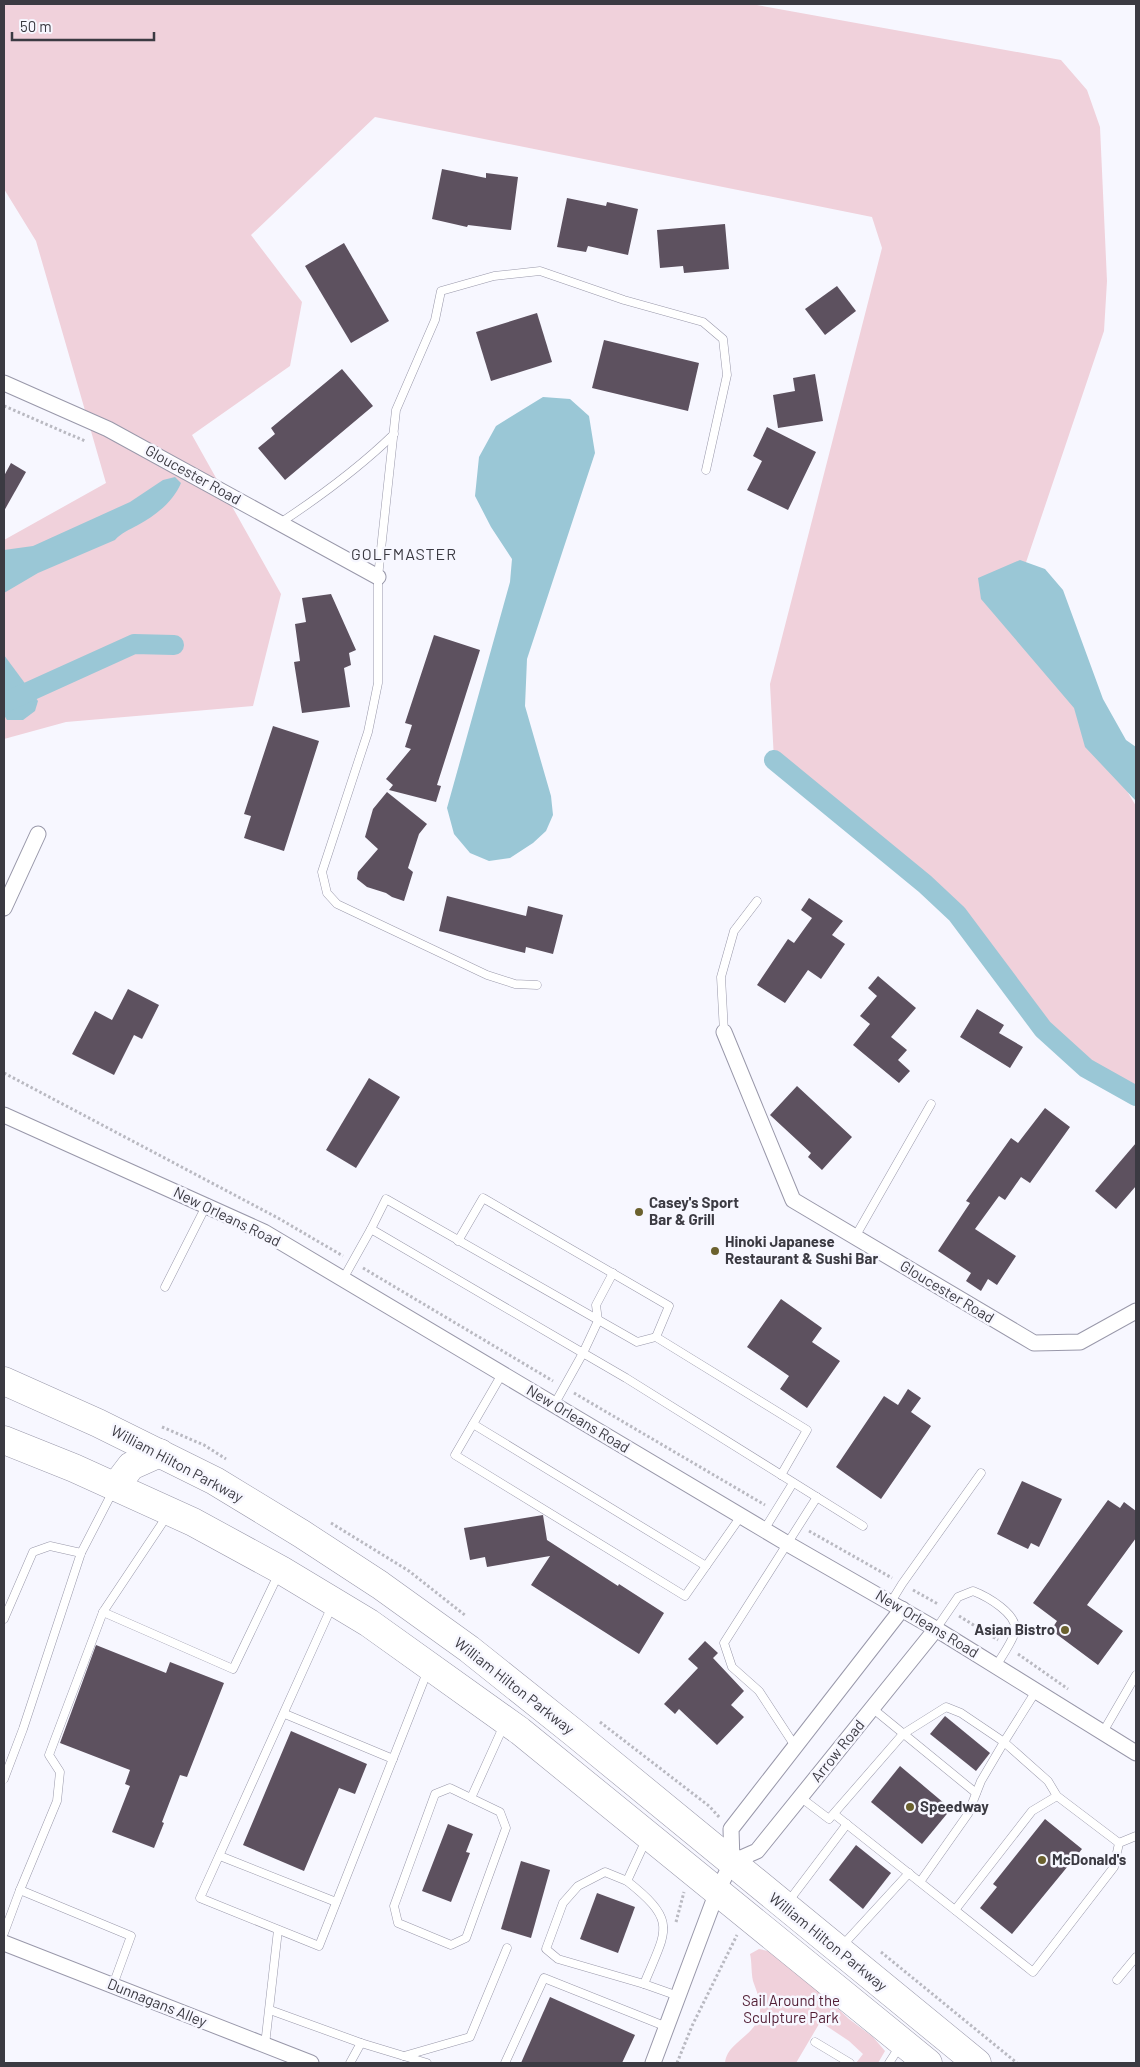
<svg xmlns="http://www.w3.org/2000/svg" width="1140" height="2067" font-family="Barlow,sans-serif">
<rect width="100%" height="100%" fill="#f7f7ff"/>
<!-- green -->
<g fill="#f0d1db">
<path d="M 4,4 L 751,4 L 1061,60 L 1087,90 L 1100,127 L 1107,281 L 1104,331 L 1013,601 L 1136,806 L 1136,1096 L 1086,1068 L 1043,1029 L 957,914 L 925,884 L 774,760 L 770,684 L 882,248 L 872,217 L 375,117 L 251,235 L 302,302 L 290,366 L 192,435 L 281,594 L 253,706 L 66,722 L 4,739 L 4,540 L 106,483 L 36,241 L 4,189 Z"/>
<path d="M 759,1949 L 768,1951 L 818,1990 L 849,2019 L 873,2037 L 885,2051 L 878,2063 L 856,2063 L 863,2054 L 849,2041 L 822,2023 L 819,2024 L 796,2063 L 725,2063 C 727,2041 758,2036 760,2011 C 761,2000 756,1990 753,1981 C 751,1972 752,1962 750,1954 Z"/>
</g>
<!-- water -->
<g fill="#9ac7d6">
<path d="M 543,397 L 570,399 L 589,416 L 595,453 L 527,659 L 525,706 L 551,796 L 553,815 L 546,831 L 533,843 L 510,858 L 489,861 L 470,853 L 454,834 L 447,808 L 510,582 L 512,559 L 491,527 L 475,496 L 479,457 L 496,426 Z"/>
<path d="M 175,477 L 181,483 C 173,502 156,515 138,525 C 129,530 121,533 115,540 L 38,573 L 4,593 L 4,550 L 33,546 L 130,502 L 163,480 Z"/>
<path d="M 1020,560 L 1045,569 L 1063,590 L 1103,699 L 1126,740 L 1136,747 L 1136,801 L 1085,747 L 1074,708 L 981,599 L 978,578 Z"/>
<path d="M 4,655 L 38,701 L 35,711 L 23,720 L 7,720 L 4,715 Z"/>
</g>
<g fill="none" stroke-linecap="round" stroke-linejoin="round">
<!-- canal -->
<g stroke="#9ac7d6" stroke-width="20">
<path d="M 4,703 L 134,644 L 174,645"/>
<path d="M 774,760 L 925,884 L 957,914 L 1043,1029 L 1086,1068 L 1136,1096"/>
</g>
</g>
<!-- building -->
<g fill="#5d515f">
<path d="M 442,169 L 486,178 L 486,173 L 518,177 L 511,230 L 468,225 L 467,227 L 432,219 Z"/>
<path d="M 567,198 L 606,206 L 607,202 L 638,209 L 628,255 L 588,246 L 586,252 L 557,247 Z"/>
<path d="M 725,224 L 729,269 L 684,273 L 683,266 L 660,268 L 657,230 Z"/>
<path d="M 344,243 L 389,321 L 351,343 L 305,266 Z"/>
<path d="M 837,286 L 856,311 L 825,335 L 805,309 Z"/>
<path d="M 537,313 L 552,362 L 491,381 L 476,332 Z"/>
<path d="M 604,340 L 699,363 L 688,411 L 592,388 Z"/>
<path d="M 342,369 L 373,406 L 285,480 L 258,448 L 275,434 L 271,428 Z"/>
<path d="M 815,374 L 823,421 L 778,428 L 773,395 L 795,391 L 793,378 Z"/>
<path d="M 767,427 L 816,452 L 788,510 L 747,490 L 762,461 L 753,456 Z"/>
<path d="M 11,463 L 26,472 L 4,511 L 4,476 Z"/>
<path d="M 331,594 L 356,650 L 349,653 L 351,665 L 344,668 L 350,707 L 302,713 L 294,662 L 300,661 L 295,624 L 306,622 L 302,598 Z"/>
<path d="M 434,635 L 480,650 L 437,785 L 441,786 L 436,802 L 389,790 L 393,785 L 386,779 L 411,749 L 405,747 L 412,725 L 405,723 Z"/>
<path d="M 273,726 L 319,741 L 284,851 L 244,838 L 251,816 L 244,814 Z"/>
<path d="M 387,792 L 427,824 L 419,834 L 408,868 L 413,872 L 404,901 L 392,897 L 386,893 L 367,887 L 357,879 L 358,872 L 378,849 L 365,837 L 373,809 Z"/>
<path d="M 447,896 L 526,916 L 528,906 L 563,915 L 553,954 L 526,947 L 525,953 L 439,931 Z"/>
<path d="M 809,898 L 843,921 L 832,935 L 845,944 L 821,979 L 808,970 L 785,1003 L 757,985 L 788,939 L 794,943 L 812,918 L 801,910 Z"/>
<path d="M 878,976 L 916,1008 L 891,1037 L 907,1050 L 898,1060 L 910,1071 L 899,1083 L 853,1045 L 870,1024 L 860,1016 L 877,996 L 868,988 Z"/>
<path d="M 128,989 L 159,1005 L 142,1039 L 134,1035 L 114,1075 L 72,1054 L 95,1011 L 112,1020 Z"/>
<path d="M 977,1009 L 1004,1025 L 999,1033 L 1023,1047 L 1010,1068 L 960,1037 Z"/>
<path d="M 369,1078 L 400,1097 L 356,1168 L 326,1150 Z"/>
<path d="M 797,1086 L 852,1137 L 822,1170 L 808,1157 L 811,1153 L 770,1115 Z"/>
<path d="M 1045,1108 L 1070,1127 L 1030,1183 L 1021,1177 L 1005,1200 L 999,1196 L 975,1229 L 1016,1256 L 997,1285 L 988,1279 L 981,1291 L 966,1281 L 971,1273 L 938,1251 L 970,1203 L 966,1201 L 1011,1138 L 1018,1143 Z"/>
<path d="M 1136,1143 L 1136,1186 L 1116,1209 L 1095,1191 Z"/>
<path d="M 781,1299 L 822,1328 L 812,1342 L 840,1361 L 807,1408 L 780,1389 L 789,1376 L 747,1347 Z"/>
<path d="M 908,1389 L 921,1398 L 911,1412 L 931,1426 L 881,1499 L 836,1467 L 884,1396 L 898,1405 Z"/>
<path d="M 1022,1481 L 1062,1499 L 1039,1547 L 1031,1543 L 1028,1549 L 997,1534 Z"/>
<path d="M 1108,1500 L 1120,1508 L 1124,1502 L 1136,1511 L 1136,1538 L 1087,1605 L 1123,1631 L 1098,1665 L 1051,1630 L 1057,1621 L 1033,1603 Z"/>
<path d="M 543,1515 L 547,1540 L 618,1586 L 619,1584 L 664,1613 L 639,1654 L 531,1585 L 550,1556 L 487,1567 L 485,1557 L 470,1560 L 464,1528 Z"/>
<path d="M 705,1641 L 718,1653 L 713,1658 L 744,1691 L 731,1705 L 744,1717 L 717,1745 L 679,1709 L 675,1714 L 664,1704 L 698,1668 L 688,1659 Z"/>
<path d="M 96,1645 L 166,1673 L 170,1662 L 224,1683 L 187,1777 L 180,1775 L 162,1822 L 164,1823 L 154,1848 L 112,1832 L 130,1786 L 125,1784 L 130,1770 L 60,1743 Z"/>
<path d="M 945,1716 L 990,1753 L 976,1771 L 930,1734 Z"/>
<path d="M 291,1731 L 367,1764 L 355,1794 L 339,1788 L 304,1871 L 243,1845 Z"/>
<path d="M 900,1766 L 951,1809 L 922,1844 L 871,1802 Z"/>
<path d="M 1045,1819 L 1082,1849 L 1012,1934 L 980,1908 L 997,1887 L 993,1884 Z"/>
<path d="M 448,1824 L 473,1834 L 466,1852 L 470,1853 L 451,1902 L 422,1891 Z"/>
<path d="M 856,1845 L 891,1873 L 863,1909 L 829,1880 Z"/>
<path d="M 521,1861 L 550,1870 L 531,1938 L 501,1929 Z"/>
<path d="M 597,1893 L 635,1907 L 618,1953 L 580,1939 Z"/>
<path d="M 550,1997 L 635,2035 L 622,2063 L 521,2063 Z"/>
</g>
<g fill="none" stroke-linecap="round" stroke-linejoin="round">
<defs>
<g id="lane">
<path d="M 280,523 C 321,496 359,468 394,434"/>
<path d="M 537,985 L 515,984 L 487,975 L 337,904 L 327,893 L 322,872 L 368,732 L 378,683 L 378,577 L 396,410 L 435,320 L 441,291 L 494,276 L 540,271 L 624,300 L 703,322 L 723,339 L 727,375 L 706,470"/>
<path d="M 724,1032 L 721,977 L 734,931 L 757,901"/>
<path d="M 371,1229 L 386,1199 L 637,1342 L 656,1337 L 807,1430 L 781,1475"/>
<path d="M 855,1237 L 931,1104"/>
<path d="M 458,1241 L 483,1198 L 669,1306 L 656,1337"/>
<path d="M 343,1279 L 371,1229 L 583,1353 L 598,1321 L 596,1305 L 613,1273"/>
<path d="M 165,1287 L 206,1206"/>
<path d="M 502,1374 L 455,1455 L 685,1596 L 741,1516"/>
<path d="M 554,1405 L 583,1353 L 626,1378 L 863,1526"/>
<path d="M 473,1424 L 706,1566"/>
<path d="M 167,1516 L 103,1612 L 233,1669 L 279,1573"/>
<path d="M 764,1530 L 793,1483"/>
<path d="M 891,1602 L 902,1584 L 981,1473"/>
<path d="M 332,1606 L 200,1898 L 319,1946 L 428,1670"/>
<path d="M 103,1612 L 49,1755 L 60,1772 L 57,1801 L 20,1890 L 131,1936 L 113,1985"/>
<path d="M 4,1619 L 33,1552 L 50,1546 L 81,1553"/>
<path d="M 936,1629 L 958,1597 L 973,1591 C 986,1596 1019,1614 1015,1632 C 1011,1644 1002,1656 996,1666"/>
<path d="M 1036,1691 L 1004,1742 L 1048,1781 L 1057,1796 L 1119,1843"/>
<path d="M 872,1708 L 976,1793"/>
<path d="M 285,1714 L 393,1759"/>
<path d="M 1103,1732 L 1136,1675"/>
<path d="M 795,1746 L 759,1691 L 732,1667 L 724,1643 L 817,1497"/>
<path d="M 4,1779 L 23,1729 L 81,1553 L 113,1491"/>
<path d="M 450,1788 L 500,1812 L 506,1828 L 466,1938 L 451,1945 L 398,1923 L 394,1906 L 435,1794 Z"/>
<path d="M 800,1797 L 829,1819 L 903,1734 L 946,1707 L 961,1713 L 1004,1742 L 981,1781 L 968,1814 L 920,1882"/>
<path d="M 471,1798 L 504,1725"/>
<path d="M 834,1814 L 1033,1972 L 1114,1867 L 1119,1843 L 1136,1836"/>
<path d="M 646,1840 L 627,1881 C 679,1922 666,1930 644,1984 L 678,1996"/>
<path d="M 220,1856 L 336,1902"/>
<path d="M 627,1881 L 605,1872 L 578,1886 L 563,1903 L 546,1949 L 558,1959 L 644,1984"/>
<path d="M 788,1902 L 847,1824"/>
<path d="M 955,1910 L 1032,1811 L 1057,1796"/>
<path d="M 4,1933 L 20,1890"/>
<path d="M 841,1947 L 909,1873"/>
<path d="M 1117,1980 L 1136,1957"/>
<path d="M 270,2010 L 361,2043"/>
<path d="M 815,2042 L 850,2063"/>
<path d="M 265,2045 L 278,1930"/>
<path d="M 404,2056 L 470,2037 L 507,1948"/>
<path d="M 350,2063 L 361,2043 L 427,2063"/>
<path d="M 505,2063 L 544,1978 L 667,2027"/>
<path d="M 889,2063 L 900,2046"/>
</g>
<g id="street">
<path d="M 4,383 L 108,429 L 378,577"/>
<path d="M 4,908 L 38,834"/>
<path d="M 724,1032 L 793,1200 L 1034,1343 L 1080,1342 L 1136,1311"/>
<path d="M 4,1115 L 264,1232 L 788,1544 L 936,1629 L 1136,1753"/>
<path d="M 732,1862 L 757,1851 L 936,1629"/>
<path d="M 4,1943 L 311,2063"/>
<path d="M 653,2063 L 717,1892 L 732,1862 L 731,1829 L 902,1609"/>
</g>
<g id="highway">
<path d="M 4,1381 L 98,1423 L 215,1481 L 302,1534 L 380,1585 L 469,1649 L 573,1732 L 977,2063"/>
<path d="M 4,1440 L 74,1468 L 193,1522 L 281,1570 L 369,1623 L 520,1731 L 928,2063"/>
<path d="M 115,1487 L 131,1466 L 160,1453"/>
</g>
</defs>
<!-- lane casing -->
<use href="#lane" stroke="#9998aa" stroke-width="9"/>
<!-- street casing -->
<use href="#street" stroke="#9998aa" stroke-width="17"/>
<!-- highway casing -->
<use href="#highway" stroke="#9998aa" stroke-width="29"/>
<!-- path -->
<g stroke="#b9b9c1" stroke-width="3" stroke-dasharray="2.5 2.5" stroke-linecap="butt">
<path d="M 4,406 L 85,441"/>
<path d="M 4,1073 L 278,1218 L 343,1256"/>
<path d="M 363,1268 L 553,1381"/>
<path d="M 574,1393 L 765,1505"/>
<path d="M 162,1427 L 204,1445 L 226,1459"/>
<path d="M 331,1523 L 409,1571 L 466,1616"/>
<path d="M 809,1531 L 892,1578"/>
<path d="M 913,1590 L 938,1604"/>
<path d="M 959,1616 L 998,1640"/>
<path d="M 1018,1654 L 1068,1689"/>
<path d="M 600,1722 L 709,1806 L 720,1818"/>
<path d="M 676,1922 L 684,1892"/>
<path d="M 881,1952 L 1017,2063"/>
<path d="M 677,2063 L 692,2026 L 737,1935"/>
</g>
<!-- lane -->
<use href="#lane" stroke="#fff" stroke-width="8"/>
<!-- street -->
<use href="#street" stroke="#fff" stroke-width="15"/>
<!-- highway -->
<use href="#highway" stroke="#fff" stroke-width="28"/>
</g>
<!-- markers -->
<g fill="#6b612e" stroke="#f7f7ff" stroke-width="2">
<circle cx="639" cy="1212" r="5"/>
<circle cx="715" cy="1251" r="5"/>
<circle cx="1065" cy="1630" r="5"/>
<circle cx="910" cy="1807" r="5"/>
<circle cx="1042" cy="1860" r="5"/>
</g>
<g text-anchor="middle" stroke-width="5" stroke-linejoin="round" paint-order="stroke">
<!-- street labels -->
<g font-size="15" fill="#3b3a42" stroke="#f7f7ff">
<text transform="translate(193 475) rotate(29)" y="5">Gloucester Road</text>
<text transform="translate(227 1217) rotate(26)" y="5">New Orleans Road</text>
<text transform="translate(947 1292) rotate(31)" y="5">Gloucester Road</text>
<text transform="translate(578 1419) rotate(31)" y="5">New Orleans Road</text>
<text transform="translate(177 1464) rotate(28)" y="5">William Hilton Parkway</text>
<text transform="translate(927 1624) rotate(31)" y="5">New Orleans Road</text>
<text transform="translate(514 1686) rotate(38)" y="5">William Hilton Parkway</text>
<text transform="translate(838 1751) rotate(-51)" y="5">Arrow Road</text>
<text transform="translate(828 1942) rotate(39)" y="5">William Hilton Parkway</text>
<text transform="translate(157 2003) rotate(22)" y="5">Dunnagans Alley</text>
</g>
<!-- poi labels -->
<g font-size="15" font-weight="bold" fill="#3b3a42" stroke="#f7f7ff" text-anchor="start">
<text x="649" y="1208">Casey's Sport<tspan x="649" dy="17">Bar &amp; Grill</tspan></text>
<text x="725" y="1247">Hinoki Japanese<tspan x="725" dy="17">Restaurant &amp; Sushi Bar</tspan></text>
<text x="1055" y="1635" text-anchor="end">Asian Bistro</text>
<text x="920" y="1812">Speedway</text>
<text x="1052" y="1865">McDonald's</text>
</g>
<!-- park labels -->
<g font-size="15" fill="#521f35" stroke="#f7f7ff">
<text x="791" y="2006">Sail Around the<tspan x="791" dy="17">Sculpture Park</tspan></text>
</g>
<!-- neighbourhood labels -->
<g font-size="16" letter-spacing="1" fill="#3b3a42" stroke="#f7f7ff">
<text x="404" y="560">GOLFMASTER</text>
</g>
</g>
<!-- border -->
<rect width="1140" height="2067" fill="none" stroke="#3b3a42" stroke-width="10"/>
<!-- scale -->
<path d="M12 32v8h142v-8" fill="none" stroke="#3b3a42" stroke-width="2.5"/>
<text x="20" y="32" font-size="15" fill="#3b3a42" stroke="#f7f7ff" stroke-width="4" paint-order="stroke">50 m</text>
</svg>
